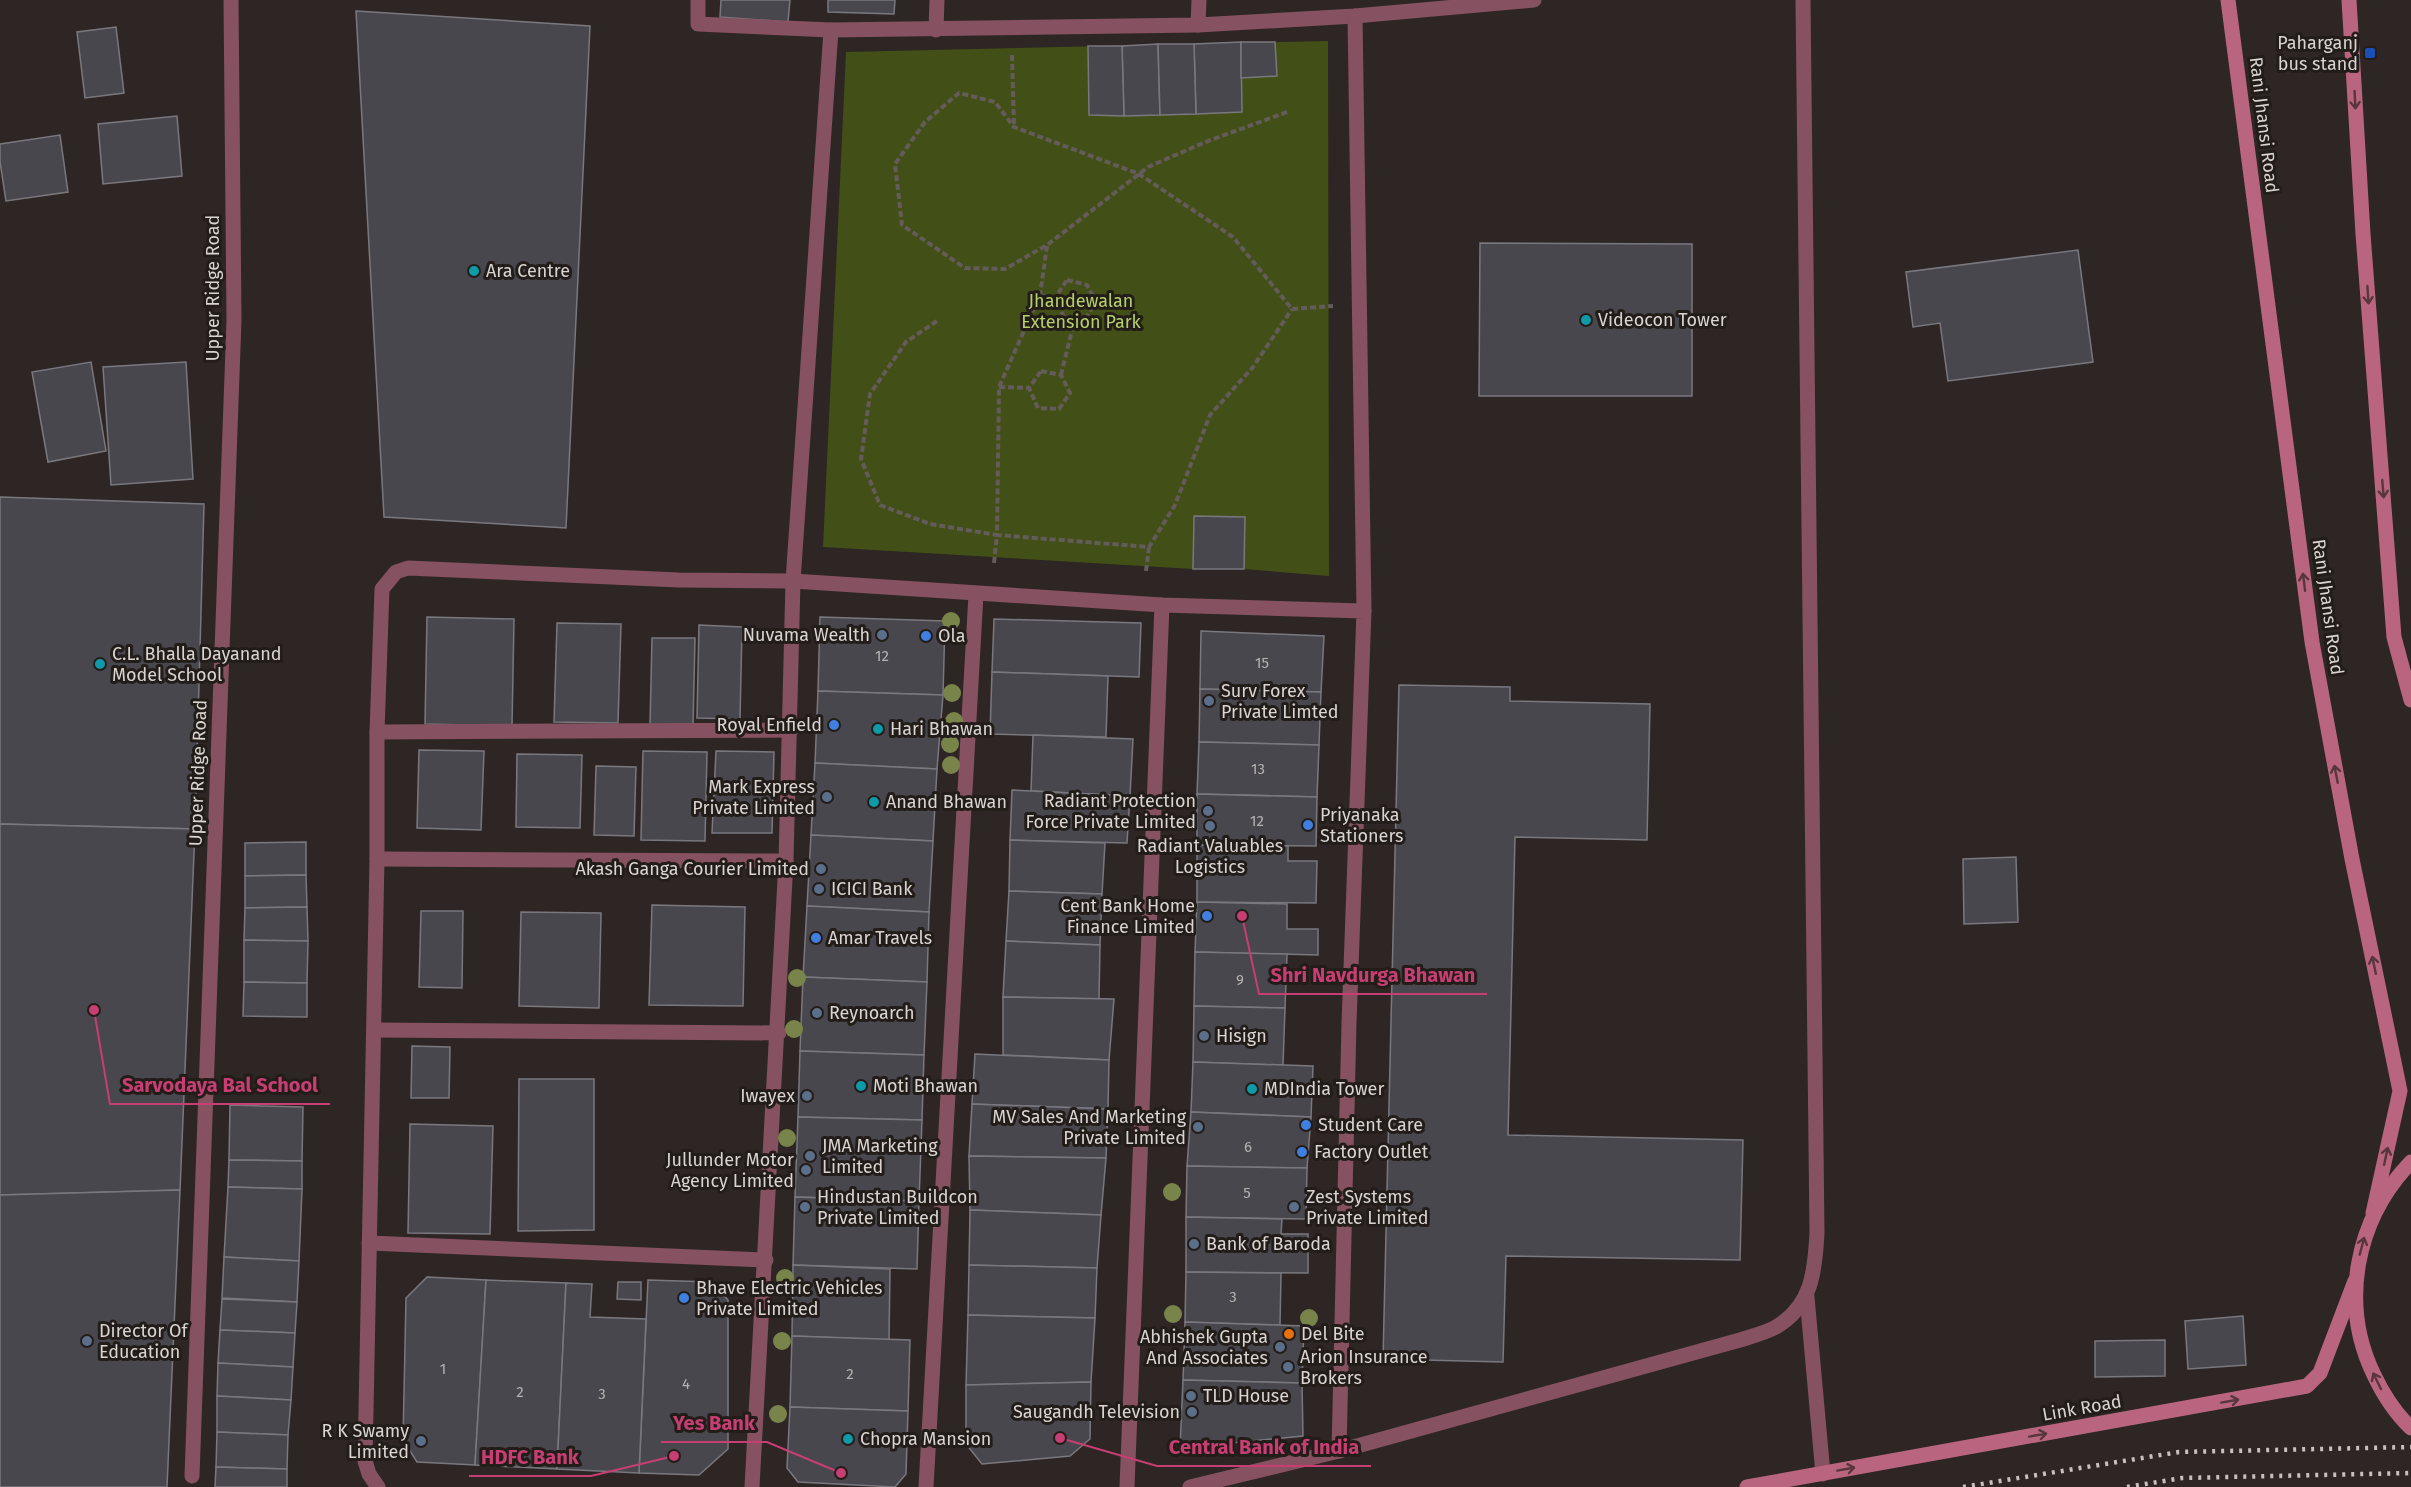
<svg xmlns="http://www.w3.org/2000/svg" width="2411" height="1487" font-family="'Fira Sans',sans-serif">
<rect width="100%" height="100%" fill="#2d2624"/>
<!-- green -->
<path fill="#424f16" d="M 1328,41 L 1329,576 L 1244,569 L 1193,569 L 823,547 L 846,52 Z"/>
<!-- building -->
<g fill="#49474e" stroke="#7a787f" stroke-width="1.5">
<path d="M 721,0 L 790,0 L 788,22 L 720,17 Z"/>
<path d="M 828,0 L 895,0 L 894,14 L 828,12 Z"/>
<path d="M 356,11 L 590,26 L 566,528 L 384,517 Z"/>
<path d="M 116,27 L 124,93 L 85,98 L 77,32 Z"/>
<path d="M 1241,42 L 1242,112 L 1196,114 L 1194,44 Z"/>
<path d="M 1241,42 L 1275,42 L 1277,76 L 1241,78 Z"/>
<path d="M 1158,44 L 1160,115 L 1124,116 L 1122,46 Z"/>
<path d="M 1158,44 L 1194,44 L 1196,114 L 1160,115 Z"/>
<path d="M 1088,46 L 1122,46 L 1124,116 L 1089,115 Z"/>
<path d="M 177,116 L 182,176 L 103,184 L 98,124 Z"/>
<path d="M 60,135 L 68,192 L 6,201 L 0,162 L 0,144 Z"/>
<path d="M 1480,243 L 1692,244 L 1692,396 L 1479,396 Z"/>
<path d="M 2078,250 L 2093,362 L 1948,381 L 1940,323 L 1913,327 L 1906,272 Z"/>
<path d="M 91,362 L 106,451 L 48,462 L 32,372 Z"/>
<path d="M 186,362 L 193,479 L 111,485 L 103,367 Z"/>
<path d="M 0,497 L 204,504 L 195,829 L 0,824 Z"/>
<path d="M 1194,516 L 1245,517 L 1244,569 L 1193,569 Z"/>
<path d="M 427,617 L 514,619 L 512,726 L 425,724 Z"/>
<path d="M 820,617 L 945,621 L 943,695 L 818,691 Z"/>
<path d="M 994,619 L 1141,623 L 1139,677 L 992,672 Z"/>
<path d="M 557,623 L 621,624 L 618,723 L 554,722 Z"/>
<path d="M 699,625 L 742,627 L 740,719 L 697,718 Z"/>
<path d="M 1201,631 L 1324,636 L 1321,692 L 1200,689 Z"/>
<path d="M 652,638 L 695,638 L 693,726 L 650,725 Z"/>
<path d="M 992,672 L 1108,676 L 1106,737 L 990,734 Z"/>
<path d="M 1399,685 L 1510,687 L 1510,701 L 1650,704 L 1647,840 L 1515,837 L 1508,1135 L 1743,1140 L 1740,1260 L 1506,1256 L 1503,1362 L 1383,1359 Z"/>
<path d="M 1200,689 L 1321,692 L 1319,745 L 1199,742 Z"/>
<path d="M 818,691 L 943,695 L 937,769 L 815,763 Z"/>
<path d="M 1033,735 L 1133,739 L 1130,796 L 1031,791 Z"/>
<path d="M 1199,742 L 1319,745 L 1317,797 L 1197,794 Z"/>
<path d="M 419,750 L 484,751 L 481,830 L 417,828 Z"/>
<path d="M 643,751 L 707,752 L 705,841 L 641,840 Z"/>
<path d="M 716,751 L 774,752 L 772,833 L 712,833 Z"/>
<path d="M 517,754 L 582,755 L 580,828 L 516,827 Z"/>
<path d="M 815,763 L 937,769 L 933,841 L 811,835 Z"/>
<path d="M 596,766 L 636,767 L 634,836 L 594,835 Z"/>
<path d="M 1012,790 L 1130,796 L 1127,843 L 1010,840 Z"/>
<path d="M 1197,794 L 1317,797 L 1316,846 L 1197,845 Z"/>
<path d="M 0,824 L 195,829 L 180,1190 L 0,1195 Z"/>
<path d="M 811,835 L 933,841 L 929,912 L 807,906 Z"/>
<path d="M 1010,840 L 1105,843 L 1102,894 L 1009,891 Z"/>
<path d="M 306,842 L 306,875 L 245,876 L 245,843 Z"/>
<path d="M 1197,845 L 1288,846 L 1288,861 L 1317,861 L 1316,903 L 1197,902 Z"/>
<path d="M 2016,857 L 2018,922 L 1964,924 L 1963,859 Z"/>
<path d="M 306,875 L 307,907 L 245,908 L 245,876 Z"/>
<path d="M 1009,891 L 1102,894 L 1100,945 L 1006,941 Z"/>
<path d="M 1197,902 L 1287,904 L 1287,929 L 1318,929 L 1318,955 L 1195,952 Z"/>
<path d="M 652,905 L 745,907 L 743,1006 L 649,1005 Z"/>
<path d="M 807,906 L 929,912 L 927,982 L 803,977 Z"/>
<path d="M 307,907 L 308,941 L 244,940 L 245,908 Z"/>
<path d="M 421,911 L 463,911 L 462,988 L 419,987 Z"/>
<path d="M 521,912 L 601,913 L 599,1008 L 519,1006 Z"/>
<path d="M 244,940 L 308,941 L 307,983 L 244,982 Z"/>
<path d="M 1006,941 L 1100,945 L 1099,999 L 1003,997 Z"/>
<path d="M 1195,952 L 1287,954 L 1285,1008 L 1194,1006 Z"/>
<path d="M 803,977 L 927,982 L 924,1055 L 800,1051 Z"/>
<path d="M 244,982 L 307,983 L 307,1017 L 243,1016 Z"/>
<path d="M 1003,997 L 1114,999 L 1109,1060 L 1003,1055 Z"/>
<path d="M 1194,1006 L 1285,1008 L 1283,1065 L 1193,1062 Z"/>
<path d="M 412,1046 L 450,1047 L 449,1098 L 411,1098 Z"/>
<path d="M 800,1051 L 924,1055 L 922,1120 L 798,1117 Z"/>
<path d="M 975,1054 L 1109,1060 L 1108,1109 L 972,1104 Z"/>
<path d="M 1193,1062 L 1313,1066 L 1311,1117 L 1191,1112 Z"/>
<path d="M 519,1079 L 594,1079 L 594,1230 L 518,1231 Z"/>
<path d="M 972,1104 L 1108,1109 L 1106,1158 L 969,1156 Z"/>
<path d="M 230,1105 L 303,1107 L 302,1161 L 229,1160 Z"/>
<path d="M 1191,1112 L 1311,1117 L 1307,1168 L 1187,1166 Z"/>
<path d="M 798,1117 L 922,1120 L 919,1201 L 795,1197 Z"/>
<path d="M 410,1124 L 493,1126 L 490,1234 L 408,1233 Z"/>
<path d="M 969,1156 L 1106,1158 L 1101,1215 L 970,1210 Z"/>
<path d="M 229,1160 L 302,1161 L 302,1189 L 228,1187 Z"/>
<path d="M 1187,1166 L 1307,1168 L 1306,1219 L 1186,1217 Z"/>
<path d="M 228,1187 L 302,1189 L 299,1261 L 224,1257 Z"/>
<path d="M 180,1190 L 167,1487 L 0,1487 L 0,1195 Z"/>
<path d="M 795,1197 L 919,1201 L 917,1269 L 793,1265 Z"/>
<path d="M 970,1210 L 1101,1215 L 1097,1268 L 969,1265 Z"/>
<path d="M 1186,1217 L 1282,1219 L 1281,1234 L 1308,1234 L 1308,1273 L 1186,1272 Z"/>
<path d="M 224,1257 L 299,1261 L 297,1302 L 222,1298 Z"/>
<path d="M 793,1265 L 890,1269 L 889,1340 L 792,1336 Z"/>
<path d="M 969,1265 L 1097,1268 L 1095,1318 L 968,1315 Z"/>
<path d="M 1186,1272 L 1281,1273 L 1280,1325 L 1185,1322 Z"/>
<path d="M 427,1277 L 486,1280 L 475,1465 L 417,1462 L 403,1440 L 406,1298 Z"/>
<path d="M 486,1280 L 566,1283 L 557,1469 L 475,1465 Z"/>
<path d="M 648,1280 L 712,1282 L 728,1300 L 728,1449 L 699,1475 L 639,1473 Z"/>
<path d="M 618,1282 L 641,1282 L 641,1300 L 617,1299 Z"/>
<path d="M 566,1283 L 592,1284 L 590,1317 L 646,1319 L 639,1473 L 557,1469 Z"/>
<path d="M 222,1299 L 297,1302 L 295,1333 L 220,1330 Z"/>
<path d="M 968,1315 L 1095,1318 L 1091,1382 L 966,1385 Z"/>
<path d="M 2243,1316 L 2246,1365 L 2188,1369 L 2185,1321 Z"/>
<path d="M 1185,1322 L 1304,1326 L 1302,1383 L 1183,1380 Z"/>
<path d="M 220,1330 L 295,1333 L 293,1367 L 218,1363 Z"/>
<path d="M 792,1336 L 910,1340 L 908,1411 L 790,1407 Z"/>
<path d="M 2165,1340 L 2165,1376 L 2095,1377 L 2095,1341 Z"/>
<path d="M 218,1363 L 293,1367 L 291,1400 L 217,1396 Z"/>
<path d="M 1183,1380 L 1302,1383 L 1303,1436 L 1180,1448 Z"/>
<path d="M 1091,1382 L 1090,1439 L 1070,1456 L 982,1464 L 966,1444 L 966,1385 Z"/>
<path d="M 217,1396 L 291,1400 L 288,1435 L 217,1432 Z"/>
<path d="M 790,1407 L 908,1411 L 906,1474 L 895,1487 L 798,1482 L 787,1468 Z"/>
<path d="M 217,1432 L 288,1435 L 287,1469 L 216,1467 Z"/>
<path d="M 216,1467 L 287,1469 L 287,1487 L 215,1487 Z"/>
</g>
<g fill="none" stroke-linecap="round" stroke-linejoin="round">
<!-- path -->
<g stroke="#635c5a" stroke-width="4" stroke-dasharray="6 3" stroke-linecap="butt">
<path d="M 1012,55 L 1014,126"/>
<path d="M 1287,112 L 1208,141 L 1148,167 L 1139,174 L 1047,245 L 1005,269 L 965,268 L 902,225 L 895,164 L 925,122 L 959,93 L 995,102 L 1014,127 L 1139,174 L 1233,237 L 1292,309 L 1333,306"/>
<path d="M 1067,280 L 1087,285 L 1096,302 L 1085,319 L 1064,317 L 1055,298 Z"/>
<path d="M 1040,295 L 1055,298"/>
<path d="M 937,321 L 906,342 L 870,394 L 861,459 L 880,505 L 930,524 L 997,535 L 999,387 L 1040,295 L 1047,246"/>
<path d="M 1041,371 L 1061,375 L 1070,393 L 1059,409 L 1038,408 L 1029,388 Z"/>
<path d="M 1061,375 L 1075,318"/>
<path d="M 999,387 L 1029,388"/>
<path d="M 994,563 L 997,535 L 1149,547 L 1175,505 L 1210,415 L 1253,367 L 1292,309"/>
<path d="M 1146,571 L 1149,547"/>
</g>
<!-- street -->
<g stroke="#865160" stroke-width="15">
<path d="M 698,0 L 698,24 L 831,30 L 1198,25 L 1355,16 L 1534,0"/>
<path d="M 1355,16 L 1364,611"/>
<path d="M 1198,25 L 1199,0"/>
<path d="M 936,30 L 937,0"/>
<path d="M 377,732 L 791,730"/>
<path d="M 377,859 L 786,861"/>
<path d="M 374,1030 L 779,1033"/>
<path d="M 369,1243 L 766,1260"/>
<path d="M 1807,1297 L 1823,1474"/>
<path d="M 192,1476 L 234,320 L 231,0"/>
<path d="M 378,1487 L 369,1474 L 365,1461 L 377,859 L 377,732 L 382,589 L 396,572 L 408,568 L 679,580 L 793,581 L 1162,605 L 1364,611 L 1349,1023 L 1339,1451"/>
<path d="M 752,1487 L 786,861 L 793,581 L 831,30"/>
<path d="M 926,1487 L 976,594"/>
<path d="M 1127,1487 L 1162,605"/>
<path d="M 1190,1487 L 1339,1451 L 1740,1340 C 1752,1336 1765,1333 1776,1327 C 1812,1306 1815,1271 1817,1233 L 1803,0"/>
</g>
<!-- secondary -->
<g stroke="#ba657f" stroke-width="15">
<path d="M 2228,0 L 2312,642 L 2352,859 L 2400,1091 L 2373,1213"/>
<path d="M 2349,0 L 2363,234 L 2394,637 L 2411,700"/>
<path d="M 2411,1162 C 2356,1219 2339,1303 2374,1375 C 2383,1394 2395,1413 2411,1428"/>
<path d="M 1747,1487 L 2307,1386 L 2320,1373 L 2355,1281"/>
</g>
<!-- rail -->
<g stroke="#c7c2c0" stroke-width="4.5" stroke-dasharray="3 6" stroke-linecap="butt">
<path d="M 1963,1487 L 2179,1452 L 2411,1447"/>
<path d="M 2127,1487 L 2182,1478 L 2411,1473"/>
</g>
</g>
<!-- trees -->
<g fill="#788449">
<circle cx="951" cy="621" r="9"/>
<circle cx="952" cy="693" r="9"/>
<circle cx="954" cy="721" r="9"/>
<circle cx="950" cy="744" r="9"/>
<circle cx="951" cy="765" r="9"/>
<circle cx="797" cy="978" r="9"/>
<circle cx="794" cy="1029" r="9"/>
<circle cx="787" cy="1138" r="9"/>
<circle cx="1172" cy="1192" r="9"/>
<circle cx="785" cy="1278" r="9"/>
<circle cx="1173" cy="1314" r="9"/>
<circle cx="1309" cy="1318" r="9"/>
<circle cx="782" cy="1341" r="9"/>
<circle cx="778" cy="1414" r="9"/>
</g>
<!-- one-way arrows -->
<defs><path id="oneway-shaft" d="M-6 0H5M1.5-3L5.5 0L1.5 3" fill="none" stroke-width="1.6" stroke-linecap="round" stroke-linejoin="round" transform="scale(1.5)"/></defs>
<g stroke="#58363d">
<use href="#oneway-shaft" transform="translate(2355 100) rotate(87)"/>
<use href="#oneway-shaft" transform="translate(2368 295) rotate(86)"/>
<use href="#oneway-shaft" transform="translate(2383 489) rotate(85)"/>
<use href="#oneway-shaft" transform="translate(2304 582) rotate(-97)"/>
<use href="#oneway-shaft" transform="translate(2336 774) rotate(-101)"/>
<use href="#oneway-shaft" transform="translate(2374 965) rotate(-102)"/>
<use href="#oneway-shaft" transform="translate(2386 1156) rotate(-78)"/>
<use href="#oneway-shaft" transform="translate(2362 1246) rotate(-75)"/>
<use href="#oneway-shaft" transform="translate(2377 1381) rotate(-116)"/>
<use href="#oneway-shaft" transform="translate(2230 1401) rotate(-10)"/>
<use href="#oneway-shaft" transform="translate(2038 1435) rotate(-10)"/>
<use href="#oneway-shaft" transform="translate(1846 1469) rotate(-10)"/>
</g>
<!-- markers -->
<rect fill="#1a4fb4" stroke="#231d1a" stroke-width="2" x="2364" y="47" width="12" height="12" rx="3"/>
<g fill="#0f9aa8" stroke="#231d1a" stroke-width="2">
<circle cx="474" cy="271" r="6"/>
<circle cx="1586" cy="320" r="6"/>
<circle cx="100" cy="664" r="6"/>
<circle cx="878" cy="729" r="6"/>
<circle cx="874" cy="802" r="6"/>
<circle cx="861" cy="1086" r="6"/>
<circle cx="1252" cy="1089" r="6"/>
<circle cx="848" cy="1439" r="6"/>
</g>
<g fill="#5c6f8a" stroke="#231d1a" stroke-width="2">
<circle cx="882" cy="635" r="6"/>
<circle cx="1209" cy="701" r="6"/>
<circle cx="827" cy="797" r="6"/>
<circle cx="1208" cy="811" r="6"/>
<circle cx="1210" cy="826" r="6"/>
<circle cx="821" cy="869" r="6"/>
<circle cx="819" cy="889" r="6"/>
<circle cx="817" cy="1013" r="6"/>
<circle cx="1204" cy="1036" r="6"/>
<circle cx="807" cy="1096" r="6"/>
<circle cx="1198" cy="1127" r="6"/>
<circle cx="810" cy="1156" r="6"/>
<circle cx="806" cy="1170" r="6"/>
<circle cx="805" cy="1207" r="6"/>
<circle cx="1294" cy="1207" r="6"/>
<circle cx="1194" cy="1244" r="6"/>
<circle cx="87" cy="1341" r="6"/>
<circle cx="1280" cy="1347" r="6"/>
<circle cx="1288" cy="1367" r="6"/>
<circle cx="1191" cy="1396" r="6"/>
<circle cx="1192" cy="1412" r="6"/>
<circle cx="421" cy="1441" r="6"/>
</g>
<g fill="#3f7fe0" stroke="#231d1a" stroke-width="2">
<circle cx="926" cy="636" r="6"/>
<circle cx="834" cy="725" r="6"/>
<circle cx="1308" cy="825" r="6"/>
<circle cx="1207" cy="916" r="6"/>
<circle cx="816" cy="938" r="6"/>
<circle cx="1306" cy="1125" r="6"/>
<circle cx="1302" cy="1152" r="6"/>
<circle cx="684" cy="1298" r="6"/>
</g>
<circle fill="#e8710a" stroke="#231d1a" stroke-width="2" cx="1289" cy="1334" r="6"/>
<g text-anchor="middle" stroke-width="6" stroke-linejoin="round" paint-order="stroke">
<!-- number labels -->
<g font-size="15" fill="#b5b1b1">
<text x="882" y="661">12</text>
<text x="1262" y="668">15</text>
<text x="1258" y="774">13</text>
<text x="1257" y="826">12</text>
<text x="1240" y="985">9</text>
<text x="1248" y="1152">6</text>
<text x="1247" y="1198">5</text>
<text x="1233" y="1302">3</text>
<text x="443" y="1374">1</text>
<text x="850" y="1379">2</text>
<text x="686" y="1389">4</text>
<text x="520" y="1397">2</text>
<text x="602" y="1399">3</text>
</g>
<!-- poi labels -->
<g font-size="18" fill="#d9d4d2" stroke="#231d1a" text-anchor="start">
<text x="2358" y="49" text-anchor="end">Paharganj<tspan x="2358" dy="21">bus stand</tspan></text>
<text x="486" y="277">Ara Centre</text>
<text x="1598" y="326">Videocon Tower</text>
<text x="870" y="641" text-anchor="end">Nuvama Wealth</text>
<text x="938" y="642">Ola</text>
<text x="112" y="660">C.L. Bhalla Dayanand<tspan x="112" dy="21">Model School</tspan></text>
<text x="1221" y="697">Surv Forex<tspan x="1221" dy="21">Private Limted</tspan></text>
<text x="822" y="731" text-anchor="end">Royal Enfield</text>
<text x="890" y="735">Hari Bhawan</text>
<text x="815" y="793" text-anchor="end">Mark Express<tspan x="815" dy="21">Private Limited</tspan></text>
<text x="1196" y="807" text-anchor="end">Radiant Protection<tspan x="1196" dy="21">Force Private Limited</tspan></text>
<text x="886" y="808">Anand Bhawan</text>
<text x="1320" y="821">Priyanaka<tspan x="1320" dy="21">Stationers</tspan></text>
<text x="1210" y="852" text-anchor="middle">Radiant Valuables<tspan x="1210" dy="21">Logistics</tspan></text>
<text x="809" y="875" text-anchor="end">Akash Ganga Courier Limited</text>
<text x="831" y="895">ICICI Bank</text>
<text x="1195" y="912" text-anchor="end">Cent Bank Home<tspan x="1195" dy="21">Finance Limited</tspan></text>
<text x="828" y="944">Amar Travels</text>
<text x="829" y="1019">Reynoarch</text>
<text x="1216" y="1042">Hisign</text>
<text x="873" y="1092">Moti Bhawan</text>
<text x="1264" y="1095">MDIndia Tower</text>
<text x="795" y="1102" text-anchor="end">Iwayex</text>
<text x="1186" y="1123" text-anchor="end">MV Sales And Marketing<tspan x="1186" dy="21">Private Limited</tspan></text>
<text x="1318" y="1131">Student Care</text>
<text x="822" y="1152">JMA Marketing<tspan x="822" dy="21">Limited</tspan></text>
<text x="1314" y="1158">Factory Outlet</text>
<text x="794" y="1166" text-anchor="end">Jullunder Motor<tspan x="794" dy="21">Agency Limited</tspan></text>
<text x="817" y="1203">Hindustan Buildcon<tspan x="817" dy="21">Private Limited</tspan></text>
<text x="1306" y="1203">Zest Systems<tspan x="1306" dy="21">Private Limited</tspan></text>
<text x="1206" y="1250">Bank of Baroda</text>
<text x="696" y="1294">Bhave Electric Vehicles<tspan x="696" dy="21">Private Limited</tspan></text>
<text x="99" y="1337">Director Of<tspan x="99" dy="21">Education</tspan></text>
<text x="1301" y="1340">Del Bite</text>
<text x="1268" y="1343" text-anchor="end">Abhishek Gupta<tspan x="1268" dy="21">And Associates</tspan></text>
<text x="1300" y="1363">Arion Insurance<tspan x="1300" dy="21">Brokers</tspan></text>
<text x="1203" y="1402">TLD House</text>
<text x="1180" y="1418" text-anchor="end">Saugandh Television</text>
<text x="409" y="1437" text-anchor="end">R K Swamy<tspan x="409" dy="21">Limited</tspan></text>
<text x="860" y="1445">Chopra Mansion</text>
</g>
<!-- street labels -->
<g font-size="18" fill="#d9d4d2" stroke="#231d1a">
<text transform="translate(2264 125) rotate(83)" y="6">Rani Jhansi Road</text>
<text transform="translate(213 288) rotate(-90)" y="6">Upper Ridge Road</text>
<text transform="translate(2328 607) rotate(82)" y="6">Rani Jhansi Road</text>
<text transform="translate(198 773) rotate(-88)" y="6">Upper Ridge Road</text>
<text transform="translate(2082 1408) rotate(-10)" y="6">Link Road</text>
</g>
<!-- park labels -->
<g font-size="18" fill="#b5d068" stroke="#231d1a">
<text x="1081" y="307">Jhandewalan<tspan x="1081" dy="21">Extension Park</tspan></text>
</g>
</g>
<!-- callouts -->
<path fill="none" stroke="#c73e73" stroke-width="2" d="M1242 916L1259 994H1487M94 1010L110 1104H330M841 1473L767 1442H661M1060 1438L1157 1466H1371M674 1456L591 1476H469"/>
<g fill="#c73e73" stroke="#231d1a" stroke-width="2">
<circle cx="1242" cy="916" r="6"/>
<circle cx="94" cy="1010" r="6"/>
<circle cx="841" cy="1473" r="6"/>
<circle cx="1060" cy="1438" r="6"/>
<circle cx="674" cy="1456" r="6"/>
</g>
<g font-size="20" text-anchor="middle" font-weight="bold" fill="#c73e73" stroke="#231d1a" stroke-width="6" stroke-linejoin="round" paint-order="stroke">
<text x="1373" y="982">Shri Navdurga Bhawan</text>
<text x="220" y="1092">Sarvodaya Bal School</text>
<text x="714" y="1430">Yes Bank</text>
<text x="1264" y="1454">Central Bank of India</text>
<text x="530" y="1464">HDFC Bank</text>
</g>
</svg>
